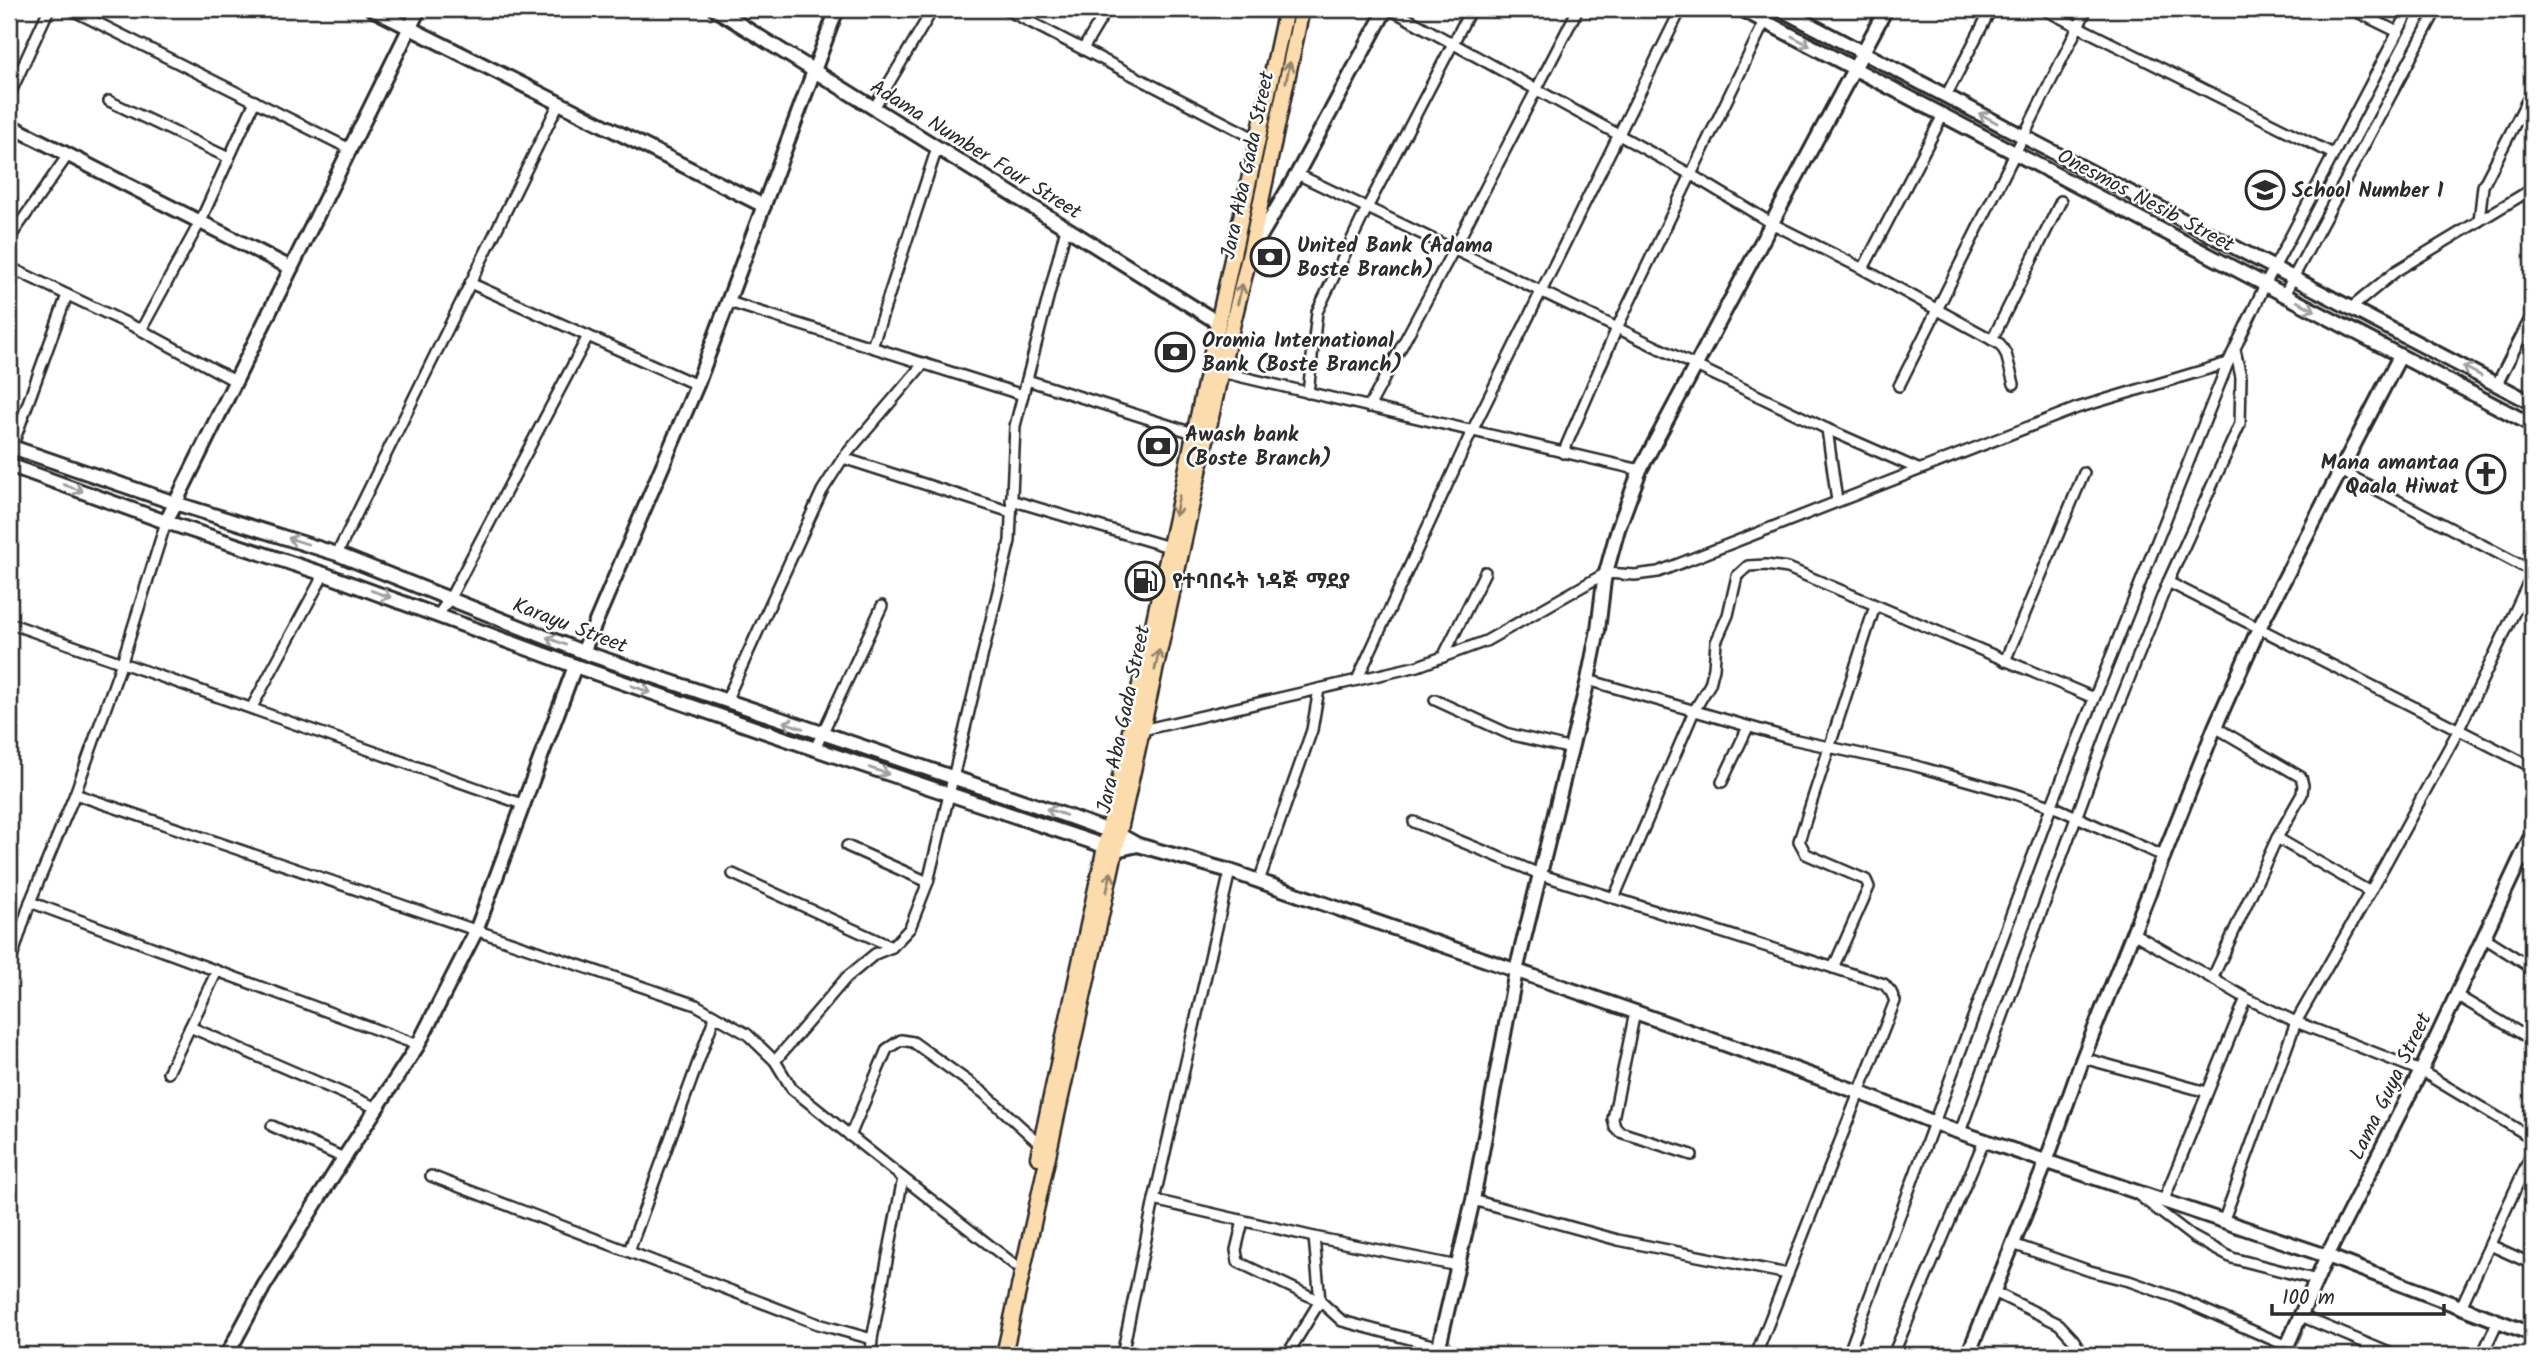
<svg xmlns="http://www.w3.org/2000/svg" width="2541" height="1364" font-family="Kalam,'Noto Sans Ethiopic',sans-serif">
<rect width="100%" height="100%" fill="#fff"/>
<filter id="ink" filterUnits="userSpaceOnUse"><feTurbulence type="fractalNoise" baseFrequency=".0143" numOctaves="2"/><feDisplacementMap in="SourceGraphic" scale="14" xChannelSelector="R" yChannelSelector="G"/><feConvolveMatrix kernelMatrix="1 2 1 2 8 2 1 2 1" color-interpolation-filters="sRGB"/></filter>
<g filter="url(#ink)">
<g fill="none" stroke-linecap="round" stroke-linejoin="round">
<defs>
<g id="street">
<path d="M 70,9 L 350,149"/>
<path d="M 1005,9 L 1256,139"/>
<path d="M 1390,9 L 1690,174 L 1773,224 L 1863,269 L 2000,344 L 2006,354 L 2014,384"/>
<path d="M 2043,9 L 2333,154"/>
<path d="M 2351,9 L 2398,32"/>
<path d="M 1083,49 L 1107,9"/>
<path d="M 9,96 L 49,9"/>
<path d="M 1946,96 L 1991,9"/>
<path d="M 109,101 L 229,158"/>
<path d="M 874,108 L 933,9"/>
<path d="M 1297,174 L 1827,429 L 1918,469"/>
<path d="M 2479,221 L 2483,186 L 2532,91"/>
<path d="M 9,239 L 68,155"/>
<path d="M 9,267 L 141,330 L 235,381"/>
<path d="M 1863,269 L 1943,115"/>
<path d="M 470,283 L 697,385"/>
<path d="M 2284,295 L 2437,9"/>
<path d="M 729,302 L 1023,395"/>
<path d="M 2351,308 L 2396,271 L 2532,189"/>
<path d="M 141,330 L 200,222 L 255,101"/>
<path d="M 1992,340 L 2061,201"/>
<path d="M 872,347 L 937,148"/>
<path d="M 1221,372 L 1640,470"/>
<path d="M 1027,380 L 1193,433"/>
<path d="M 2497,384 L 2532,315"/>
<path d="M 1899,386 L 2087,9"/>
<path d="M 1308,393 L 1317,312 L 1367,208 L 1471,9"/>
<path d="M 1369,407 L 1454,249 L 1578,9"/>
<path d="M 1827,429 L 1837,501"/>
<path d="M 12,447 L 67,295"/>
<path d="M 1563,453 L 1617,328 L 1765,21"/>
<path d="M 843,458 L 1011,512"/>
<path d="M 2341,471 L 2532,571"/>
<path d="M 1011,500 L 1169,547"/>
<path d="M 337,554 L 559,103"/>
<path d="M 2168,582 L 2532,767"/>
<path d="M 438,615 L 450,598 L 588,336"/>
<path d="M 9,623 L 522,804"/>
<path d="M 1443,657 L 1485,572"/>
<path d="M 2005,661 L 2084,473"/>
<path d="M 1357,680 L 1472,431 L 1681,9"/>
<path d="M 1588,680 L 1792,739 L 1916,766 L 2015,794 L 2059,809 L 2165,857"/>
<path d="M 1435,700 L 1509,734 L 1572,749"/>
<path d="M 726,701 L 822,491 L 843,458 L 924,363"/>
<path d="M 252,707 L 324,574"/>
<path d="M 1142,730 L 1418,666 L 1486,641 L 1606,573 L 1635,575 L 1658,572 L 2077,408 L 2228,363"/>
<path d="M 815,749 L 882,606"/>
<path d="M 1722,782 L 1748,727"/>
<path d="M 75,794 L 696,1005 L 747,1034 L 775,1061 L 792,1089 L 903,1178 L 1015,1265"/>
<path d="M 1414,822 L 1542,875 L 1884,984 L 1891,992 L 1895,1001 L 1756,1355"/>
<path d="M 2277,838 L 2370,892"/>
<path d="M 847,846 L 928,882"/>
<path d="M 2521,858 L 2532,864"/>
<path d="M 733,874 L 892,947"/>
<path d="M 1259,881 L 1312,730 L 1319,689"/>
<path d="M 1614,898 L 1694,711 L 1710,684 L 1714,668 L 1716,642 L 1728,615 L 1737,576 L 1748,566 L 1766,565 L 1788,568 L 2094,698"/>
<path d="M 30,902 L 418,1045"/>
<path d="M 2133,933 L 2246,998 L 2296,1022 L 2421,1071 L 2532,1138"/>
<path d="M 2483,937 L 2532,968"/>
<path d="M 9,967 L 30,902 L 75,794 L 122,662 L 166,522"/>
<path d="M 1833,968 L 1869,887 L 1866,880 L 1806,854 L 1799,841 L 1875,606"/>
<path d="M 2213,977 L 2277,838 L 2302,794 L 2303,785 L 2301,777 L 2215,727"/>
<path d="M 2456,995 L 2532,1040"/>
<path d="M 1635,1012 L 1613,1119 L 1615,1127 L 1620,1132 L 1692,1155"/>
<path d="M 190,1027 L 377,1108"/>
<path d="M 2083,1058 L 2207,1092"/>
<path d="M 775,1061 L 846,978 L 875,954 L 892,947 L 910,928 L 928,882 L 1010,541 L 1015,426 L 1066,228"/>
<path d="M 168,1073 L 217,971"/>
<path d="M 272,1126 L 344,1158"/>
<path d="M 1960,1132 L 2110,726 L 2168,582 L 2240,424 L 2241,377 L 2235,350"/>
<path d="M 850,1136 L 887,1049 L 901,1040 L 913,1042 L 984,1093 L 1041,1145"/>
<path d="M 431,1176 L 818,1324 L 872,1339"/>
<path d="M 2137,1194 L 2193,1237 L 2232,1258 L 2317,1280"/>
<path d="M 1154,1200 L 1314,1237 L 1458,1266"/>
<path d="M 1473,1200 L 1618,1240 L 1788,1274"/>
<path d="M 2163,1202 L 2246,998"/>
<path d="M 1243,1221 L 1236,1250 L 1238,1262 L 1320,1301"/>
<path d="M 2223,1222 L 2296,1022 L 2370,892 L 2458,731 L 2532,575"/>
<path d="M 1314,1237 L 1320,1301 L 1342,1321 L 1470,1355"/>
<path d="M 2013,1244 L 2090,1271 L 2129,1281 L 2177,1298 L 2287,1346"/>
<path d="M 2490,1245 L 2532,1264"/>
<path d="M 629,1251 L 715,1016"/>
<path d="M 1994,1292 L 2059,1324 L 2073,1339 L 2083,1355"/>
<path d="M 2461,1307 L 2532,1153"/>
<path d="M 2301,1316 L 2394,1355"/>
<path d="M 871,1355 L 872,1339 L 903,1178"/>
<path d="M 1122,1355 L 1154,1200 L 1230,871"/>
<path d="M 1287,1355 L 1320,1301"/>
<path d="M 1848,1355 L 2051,807 L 2228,363 L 2265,285 L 2410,9"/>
<path d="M 1893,1355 L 1984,1141"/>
<path d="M 2482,1355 L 2498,1321"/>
</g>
<g id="secondary">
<path d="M 372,9 L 764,206"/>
<path d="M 715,9 L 1217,322"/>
<path d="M 1741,9 L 2532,425"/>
<path d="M 1780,9 L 2532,403"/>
<path d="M 9,125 L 291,268"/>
<path d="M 1254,247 L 1297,174 L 1386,9"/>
<path d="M 9,446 L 175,503 L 337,554 L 583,652 L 1067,816 L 1120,835 L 1138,845 L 1230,871 L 1635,1012 L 1858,1092 L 1950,1129 L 2327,1256 L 2532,1334"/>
<path d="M 9,465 L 166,522 L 324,574 L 575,666 L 815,749 L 1116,850 L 1138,845"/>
<path d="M 166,522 L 419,9"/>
<path d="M 583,652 L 697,385 L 837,9"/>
<path d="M 227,1355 L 264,1286 L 344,1158 L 418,1045 L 476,931 L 575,666"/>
<path d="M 1437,1355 L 1473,1200 L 1516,971 L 1588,680 L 1598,630 L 1604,580 L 1618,529 L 1640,470 L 1886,9"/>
<path d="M 1968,1355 L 2046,1162 L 2083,1058 L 2215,727 L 2259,628 L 2400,356"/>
<path d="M 2283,1355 L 2327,1256 L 2421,1071 L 2532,834"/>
</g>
<g id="primary">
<path d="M 1038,1157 L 1286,9"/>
<path d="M 1004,1355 L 1221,372 L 1250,253 L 1302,9"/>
</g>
</defs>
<!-- street casing -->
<use href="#street" stroke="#2b2b2b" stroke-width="14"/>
<!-- secondary casing -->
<use href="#secondary" stroke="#2b2b2b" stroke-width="18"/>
<!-- primary casing -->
<use href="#primary" stroke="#2b2b2b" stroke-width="19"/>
<!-- street -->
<use href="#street" stroke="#fff" stroke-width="9"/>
<!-- secondary -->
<use href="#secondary" stroke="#fff" stroke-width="12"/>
<!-- primary -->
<use href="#primary" stroke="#fcdcac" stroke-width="14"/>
</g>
<!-- one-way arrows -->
<defs><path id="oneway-shaft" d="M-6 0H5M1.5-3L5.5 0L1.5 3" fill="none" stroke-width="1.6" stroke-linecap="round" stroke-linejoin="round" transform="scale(1.75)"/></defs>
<g stroke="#a0a0a0">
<use href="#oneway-shaft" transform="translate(1801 41) rotate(28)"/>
<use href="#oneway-shaft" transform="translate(1988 118) rotate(-152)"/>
<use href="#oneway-shaft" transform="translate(2306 306) rotate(28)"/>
<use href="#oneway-shaft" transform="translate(2472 371) rotate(-152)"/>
<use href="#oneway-shaft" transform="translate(73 488) rotate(20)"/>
<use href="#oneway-shaft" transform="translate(298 541) rotate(-162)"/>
<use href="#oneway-shaft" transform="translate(381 594) rotate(20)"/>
<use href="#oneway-shaft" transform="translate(556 641) rotate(-158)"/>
<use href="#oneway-shaft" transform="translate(641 689) rotate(19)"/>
<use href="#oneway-shaft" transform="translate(793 725) rotate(-161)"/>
<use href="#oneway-shaft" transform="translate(879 771) rotate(19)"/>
<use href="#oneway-shaft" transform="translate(1056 812) rotate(-161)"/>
</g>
<g stroke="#94846c">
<use href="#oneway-shaft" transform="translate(1288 72) rotate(-78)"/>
<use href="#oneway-shaft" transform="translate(1240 294) rotate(-76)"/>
<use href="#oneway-shaft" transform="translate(1177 506) rotate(102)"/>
<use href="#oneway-shaft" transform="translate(1157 660) rotate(-78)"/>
<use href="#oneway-shaft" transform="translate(1109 882) rotate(-77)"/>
</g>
</g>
<!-- icons -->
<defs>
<symbol id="school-ring" viewBox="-11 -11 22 22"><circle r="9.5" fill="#fff" stroke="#2b2b2b" stroke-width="1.5"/><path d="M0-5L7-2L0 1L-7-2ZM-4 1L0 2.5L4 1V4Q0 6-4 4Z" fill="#2b2b2b"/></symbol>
<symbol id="bank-ring" viewBox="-11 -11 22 22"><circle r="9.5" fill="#fff" stroke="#2b2b2b" stroke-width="1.5"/><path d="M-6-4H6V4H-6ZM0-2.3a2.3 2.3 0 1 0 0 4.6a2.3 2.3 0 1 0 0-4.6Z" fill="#2b2b2b"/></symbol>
<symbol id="church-ring" viewBox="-11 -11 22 22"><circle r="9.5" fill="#fff" stroke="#2b2b2b" stroke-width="1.5"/><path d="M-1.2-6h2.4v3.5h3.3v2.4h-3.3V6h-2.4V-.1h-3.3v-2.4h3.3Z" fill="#2b2b2b"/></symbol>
<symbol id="fuel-ring" viewBox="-11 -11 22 22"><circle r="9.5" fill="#fff" stroke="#2b2b2b" stroke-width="1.5"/><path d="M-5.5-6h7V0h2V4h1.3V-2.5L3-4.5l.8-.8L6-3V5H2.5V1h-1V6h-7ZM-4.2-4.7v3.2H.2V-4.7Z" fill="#2b2b2b"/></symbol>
</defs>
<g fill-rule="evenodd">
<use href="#school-ring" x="2243" y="168" width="44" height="44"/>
<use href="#bank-ring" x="1248" y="235" width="44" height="44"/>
<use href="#bank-ring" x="1153" y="330" width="44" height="44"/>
<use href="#bank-ring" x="1136" y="424" width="44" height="44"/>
<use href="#church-ring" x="2464" y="452" width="44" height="44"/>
<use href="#fuel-ring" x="1123" y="559" width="44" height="44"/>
</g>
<g text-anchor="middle" stroke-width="5" stroke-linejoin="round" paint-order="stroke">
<!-- street labels -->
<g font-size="21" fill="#2b2b2b" stroke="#fff">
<text transform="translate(976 149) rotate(32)" y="7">Adama Number Four Street</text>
<text transform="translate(1247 165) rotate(-78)" y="7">Jara Aba Gada Street</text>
<text transform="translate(2146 200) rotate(28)" y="7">Onesmos Nesib Street</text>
<text transform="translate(570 625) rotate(21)" y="7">Karayu Street</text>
<text transform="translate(1123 719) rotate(-78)" y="7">Jara Aba Gada Street</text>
<text transform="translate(2390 1086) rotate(-64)" y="7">Lama Guya Street</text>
</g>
<!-- poi labels -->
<g font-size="21" font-weight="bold" fill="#2b2b2b" stroke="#fff" text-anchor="start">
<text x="2292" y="197">School Number 1</text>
<text x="1297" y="252">United Bank (Adama<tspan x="1297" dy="24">Boste Branch)</tspan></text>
<text x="1202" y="347">Oromia International<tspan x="1202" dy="24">Bank (Boste Branch)</tspan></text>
<text x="1185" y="441">Awash bank<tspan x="1185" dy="24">(Boste Branch)</tspan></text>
<text x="2459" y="469" text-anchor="end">Mana amantaa<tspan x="2459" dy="24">Qaala Hiwat</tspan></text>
<text x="1172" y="588">የተባበሩት ነዳጅ ማደያ</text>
</g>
</g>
<!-- margin -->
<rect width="2541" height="1364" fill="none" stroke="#fff" stroke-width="35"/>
<rect x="18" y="18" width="2506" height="1329" fill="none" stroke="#2b2b2b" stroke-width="2.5" filter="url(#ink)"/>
<!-- scale -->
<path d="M2272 1304v10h172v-10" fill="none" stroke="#2b2b2b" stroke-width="3.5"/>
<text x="2282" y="1304" font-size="21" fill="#2b2b2b" stroke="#ffffff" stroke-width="5" paint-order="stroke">100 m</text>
</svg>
